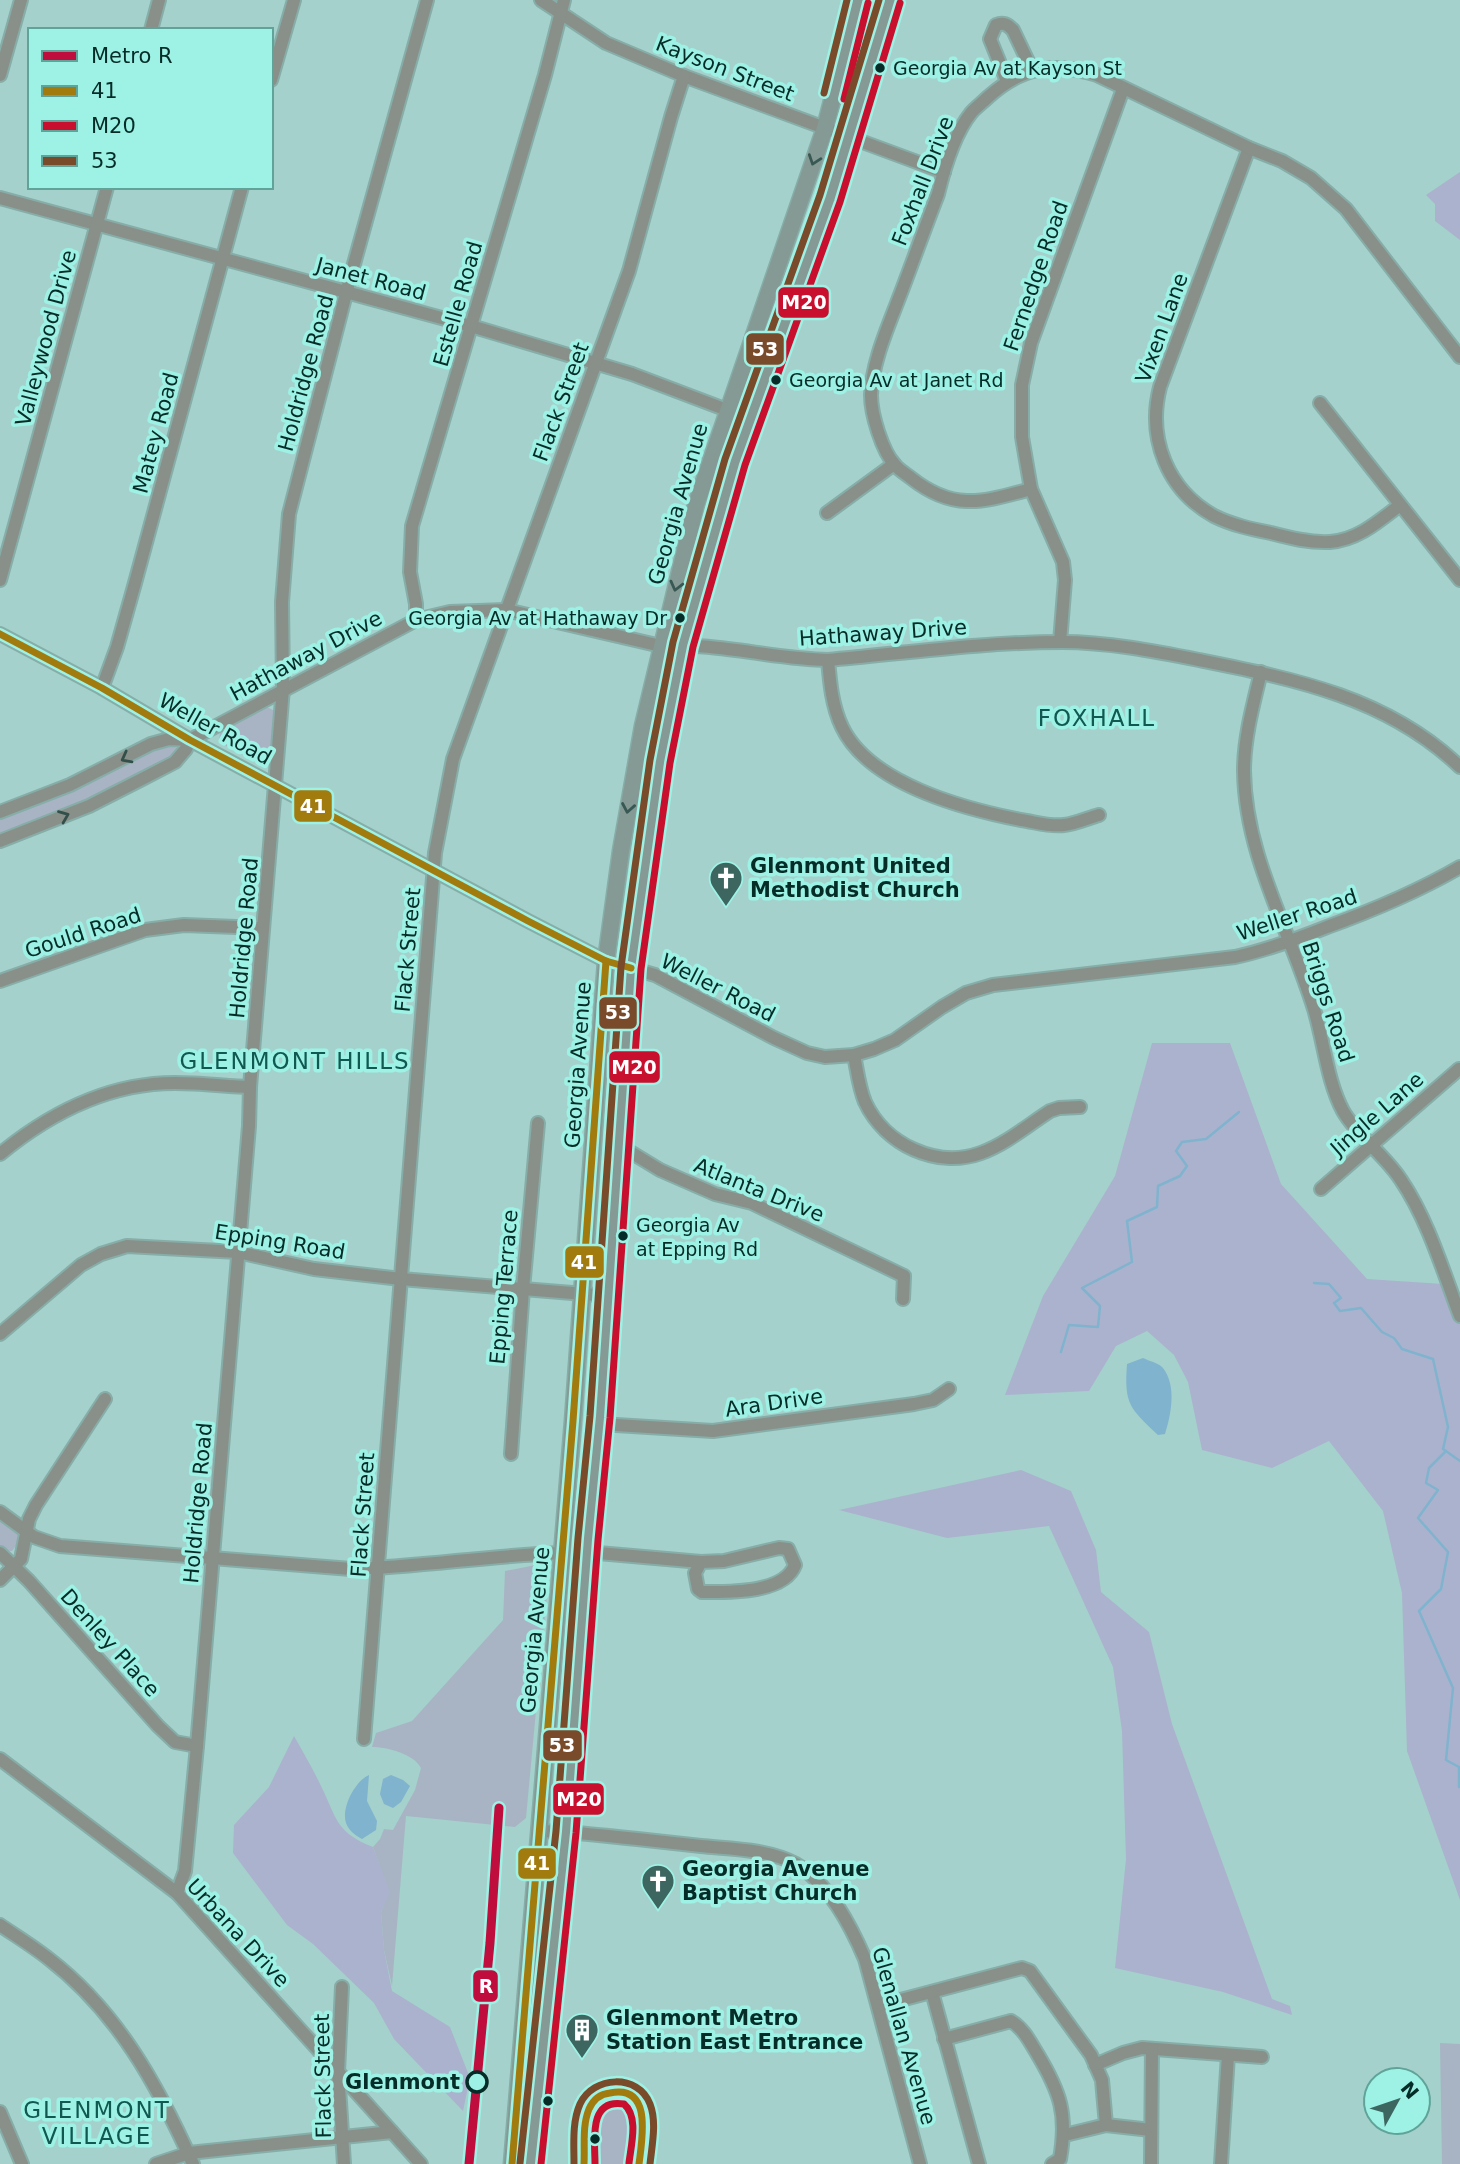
<svg xmlns="http://www.w3.org/2000/svg" width="1460" height="2164" font-family="'DejaVu Sans',sans-serif">
<rect width="100%" height="100%" fill="#a4d1cb"/>
<!-- green -->
<g fill="#a8b4c4">
<path d="M 267,707 L 277,712 L 272,762 L 265,767 L 219,742 L 220,732 Z"/>
<path d="M 168,744 L 177,748 L 178,752 L 170,758 L 56,814 L 0,835 L 0,818 L 58,795 Z"/>
<path d="M 0,1517 L 19,1533 L 22,1538 L 12,1551 L 8,1551 L 0,1545 Z"/>
<path d="M 536,1565 L 548,1582 L 526,1818 L 515,1827 L 406,1816 L 392,1986 L 384,1950 L 381,1912 L 389,1892 L 373,1847 L 380,1839 L 384,1829 L 393,1830 L 415,1790 L 421,1768 C 414,1754 387,1747 372,1747 L 376,1733 L 412,1721 L 503,1620 L 505,1571 Z"/>
<path d="M 1440,2043 L 1460,2044 L 1460,2164 L 1442,2164 Z"/>
<path d="M 619,2102 C 643,2113 634,2143 632,2164 L 594,2164 C 596,2142 591,2105 619,2102 Z"/>
</g>
<!-- forest -->
<g fill="#abb2ce">
<path d="M 1460,172 L 1460,240 L 1435,221 L 1435,204 L 1426,195 Z"/>
<path d="M 1152,1043 L 1230,1043 L 1281,1184 L 1367,1279 L 1443,1284 L 1460,1320 L 1460,1900 L 1407,1751 L 1402,1593 L 1383,1511 L 1329,1441 L 1272,1468 L 1202,1450 L 1188,1382 L 1174,1355 L 1147,1331 L 1116,1346 L 1089,1391 L 1005,1395 L 1043,1296 L 1115,1176 Z"/>
<path d="M 1021,1470 L 1071,1491 L 1096,1550 L 1101,1592 L 1149,1632 L 1172,1724 L 1272,1999 L 1290,2006 L 1292,2015 L 1223,1992 L 1115,1968 L 1126,1859 L 1122,1731 L 1113,1667 L 1049,1526 L 947,1538 L 839,1510 Z"/>
<path d="M 294,1736 C 303,1752 313,1769 321,1786 C 337,1818 335,1832 373,1847 L 390,1892 L 381,1912 L 384,1950 L 392,1991 L 450,2027 L 470,2078 L 463,2111 L 394,2039 L 374,2003 L 313,1944 L 287,1925 L 233,1853 L 234,1825 L 269,1787 Z"/>
</g>
<!-- water -->
<g fill="#80b3ce">
<path d="M 1143,1358 C 1149,1361 1159,1363 1163,1368 C 1177,1386 1171,1415 1165,1434 L 1158,1435 C 1130,1408 1124,1405 1127,1364 Z"/>
<path d="M 369,1775 L 367,1801 L 377,1821 L 376,1830 L 362,1839 C 355,1835 349,1831 346,1823 C 341,1808 355,1781 369,1775 Z"/>
<path d="M 391,1775 L 403,1780 L 410,1786 L 401,1802 L 393,1808 L 384,1804 L 380,1794 L 383,1779 Z"/>
</g>
<g fill="none" stroke-linecap="round" stroke-linejoin="round">
<!-- stream -->
<g stroke="#80b3ce" stroke-width="2.5">
<path d="M 1314,1283 L 1329,1284 L 1341,1298 L 1334,1303 L 1340,1311 L 1361,1308 L 1382,1332 L 1394,1338 L 1402,1349 L 1433,1359 L 1448,1427 L 1443,1449 L 1460,1461"/>
<path d="M 1061,1352 L 1069,1325 L 1098,1327 L 1100,1306 L 1082,1288 L 1132,1262 L 1127,1221 L 1157,1207 L 1158,1186 L 1180,1176 L 1187,1166 L 1176,1151 L 1182,1142 L 1206,1139 L 1239,1112"/>
<path d="M 1446,1451 L 1429,1468 L 1426,1483 L 1438,1490 L 1418,1518 L 1448,1552 L 1441,1589 L 1419,1611 L 1453,1688 L 1446,1760 L 1459,1767 L 1459,1787"/>
</g>
<defs>
<g id="minor">
<path d="M 541,0 L 606,43 L 684,76 L 944,172"/>
<path d="M 151,30 L 159,0"/>
<path d="M 0,75 L 21,0"/>
<path d="M 271,80 L 294,0"/>
<path d="M 1007,81 L 990,39 L 996,25 C 1003,22 1007,24 1013,30 L 1032,70"/>
<path d="M 1249,148 L 1160,387 C 1147,438 1167,490 1214,516 C 1232,525 1251,529 1271,533 C 1290,538 1310,543 1330,542 C 1358,540 1379,521 1400,505"/>
<path d="M 0,198 L 471,326 L 632,374 L 727,410"/>
<path d="M 1320,403 L 1460,580"/>
<path d="M 1031,489 C 983,502 954,512 911,478 C 906,474 899,470 895,465 C 882,451 871,414 871,395 C 872,364 886,332 897,303 C 911,267 924,230 938,194 C 944,169 955,133 971,113 C 975,108 982,103 987,98 C 1021,67 1053,61 1097,75 L 1249,148 L 1282,161 L 1311,178 L 1346,209 L 1460,357"/>
<path d="M 827,513 L 894,464"/>
<path d="M 0,580 L 107,187"/>
<path d="M 416,620 L 416,604 L 410,572 L 412,526 L 545,75 L 564,0"/>
<path d="M 0,634 L 102,688 L 190,740 L 528,921 L 606,961 L 655,975 L 774,1038 L 807,1053 L 825,1057 L 854,1055 L 874,1049 L 895,1040 L 942,1007 L 966,993 L 993,985 L 1235,957 C 1267,950 1297,939 1327,927 C 1374,910 1417,892 1460,867"/>
<path d="M 1060,642 L 1065,580 L 1063,562 L 1031,489 L 1022,437 L 1022,385 L 1031,343 L 1123,89"/>
<path d="M 828,660 C 830,683 832,706 842,727 C 869,784 965,809 1021,820 C 1035,822 1050,827 1064,825 C 1075,824 1088,818 1099,815"/>
<path d="M 1261,672 C 1253,705 1244,738 1244,771 C 1245,856 1290,930 1314,1009 C 1324,1042 1327,1081 1343,1111 C 1358,1137 1385,1155 1401,1180 C 1428,1220 1443,1271 1460,1316"/>
<path d="M 102,688 L 117,647 L 135,583 L 242,187"/>
<path d="M 0,812 L 70,785 L 151,744 L 169,739 L 190,740 L 416,620 L 450,612 L 506,610 L 661,646 C 716,642 772,659 828,660 C 906,653 984,642 1062,642 C 1107,642 1154,651 1199,660 C 1294,679 1387,697 1460,767"/>
<path d="M 0,841 L 89,806 L 142,779 L 175,762 L 186,749 L 190,740"/>
<path d="M 0,981 L 145,930 L 184,925 L 263,928"/>
<path d="M 854,1055 C 857,1070 859,1088 865,1102 C 885,1145 937,1169 981,1153 C 1006,1144 1028,1125 1050,1111 L 1059,1108 L 1080,1107"/>
<path d="M 619,1145 L 660,1170 L 715,1194 L 752,1203 L 904,1276 L 903,1299"/>
<path d="M 0,1154 C 50,1113 110,1083 175,1083 C 200,1083 225,1086 250,1087"/>
<path d="M 1321,1189 L 1459,1069"/>
<path d="M 0,1334 L 81,1265 L 101,1254 L 127,1246 L 238,1252 L 314,1269 L 401,1279 L 609,1296"/>
<path d="M 600,1424 L 713,1431 L 914,1404 L 933,1400 L 949,1389"/>
<path d="M 511,1454 L 523,1289 L 538,1123"/>
<path d="M 0,1512 L 34,1537 L 60,1546 L 351,1569 C 422,1567 491,1555 563,1553"/>
<path d="M 587,1552 L 701,1562 L 724,1561 L 779,1548 L 788,1549 L 795,1565 C 784,1594 728,1592 702,1592 L 698,1589 L 695,1573 L 701,1562"/>
<path d="M 0,1553 L 29,1581 L 158,1726 L 175,1742 L 197,1746"/>
<path d="M 0,1580 L 21,1559 L 29,1519 L 36,1505 L 105,1399"/>
<path d="M 364,1739 L 435,853 L 453,759 L 629,271 L 671,117 L 684,76"/>
<path d="M 0,1759 L 177,1893 L 421,2164"/>
<path d="M 539,1831 L 566,1832 C 611,1836 656,1841 701,1846 C 732,1849 768,1849 796,1864 C 829,1884 850,1924 865,1959 L 920,2164"/>
<path d="M 177,1893 L 185,1871 L 197,1746 L 249,1126 L 250,1087 L 283,688 L 282,602 L 289,514 L 349,282 L 427,0"/>
<path d="M 0,1925 C 16,1936 34,1947 49,1959 C 118,2012 158,2086 193,2164"/>
<path d="M 342,1987 L 338,2072 L 344,2164"/>
<path d="M 932,1992 L 979,2164"/>
<path d="M 878,2006 L 1022,1968 L 1030,1971 L 1091,2055 L 1102,2080 L 1106,2125 L 1065,2135"/>
<path d="M 944,2039 L 1011,2021 C 1024,2029 1030,2042 1038,2055 C 1060,2092 1068,2114 1060,2159 L 1052,2164"/>
<path d="M 1095,2065 L 1123,2053 L 1142,2048 L 1262,2057"/>
<path d="M 0,2112 L 22,2164"/>
<path d="M 1106,2125 L 1151,2130"/>
<path d="M 156,2164 L 189,2153 L 392,2132"/>
<path d="M 1151,2164 L 1152,2049"/>
<path d="M 1221,2164 L 1228,2055"/>
</g>
<g id="major">
<path d="M 512,2164 L 573,1421 L 606,961 L 621,851 L 643,726 L 696,505 L 825,128 L 858,0"/>
<path d="M 530,2164 L 566,1832 L 588,1539 L 600,1417 L 631,968 L 660,761 L 683,645 L 735,462 L 830,198 L 890,0"/>
</g>
</defs>
<!-- minor casing -->
<use href="#minor" stroke="#87ada8" stroke-width="16"/>
<!-- major casing -->
<use href="#major" stroke="#87ada8" stroke-width="19"/>
<!-- minor -->
<use href="#minor" stroke="#889089" stroke-width="12"/>
<!-- major -->
<use href="#major" stroke="#859a94" stroke-width="16"/>
<defs>
<g id="bus-1">
<path d="M 0,634 L 102,688 L 190,740 L 528,921 L 606,961 L 631,968"/>
<path d="M 512,2164 L 573,1421 L 606,961"/>
<path d="M 584,2164 C 585,2146 582,2126 589,2109 C 593,2100 600,2094 610,2093 C 653,2084 642,2139 639,2164"/>
</g>
<g id="bus-2">
<path d="M 844,99 L 868,3"/>
<path d="M 541,2164 L 576,1833 L 598,1540 L 610,1418 L 641,969 L 670,763 L 693,647 L 745,465 L 840,202 L 900,3"/>
<path d="M 595,2164 C 595,2140 588,2098 624,2104 C 639,2117 631,2145 629,2163"/>
</g>
<g id="bus-3">
<path d="M 824,93 L 847,0"/>
<path d="M 520,2163 L 556,1831 L 578,1538 L 590,1416 L 621,967 L 650,760 L 673,642 L 725,459 L 820,195 L 879,0"/>
<path d="M 574,2164 C 574,2144 572,2122 580,2104 C 593,2076 638,2073 650,2104 C 657,2122 652,2145 650,2164"/>
</g>
</defs>
<!-- bus-1 casing -->
<use href="#bus-1" stroke="#9df2e5" stroke-width="12"/>
<!-- bus-2 casing -->
<use href="#bus-2" stroke="#9df2e5" stroke-width="12"/>
<!-- bus-3 casing -->
<use href="#bus-3" stroke="#9df2e5" stroke-width="12"/>
<!-- bus-1 -->
<use href="#bus-1" stroke="#a27b0e" stroke-width="7"/>
<!-- bus-2 -->
<use href="#bus-2" stroke="#c8102e" stroke-width="7"/>
<!-- bus-3 -->
<use href="#bus-3" stroke="#7a4b2a" stroke-width="7"/>
<defs>
<path id="metro-1" d="M 469,2164 L 490,1943 L 499,1808"/>
</defs>
<!-- metro-1 casing -->
<use href="#metro-1" stroke="#9df2e5" stroke-width="14"/>
<!-- metro-1 -->
<use href="#metro-1" stroke="#bf0d3e" stroke-width="9"/>
</g>
<!-- one-way arrows -->
<defs><path id="oneway-chevron" d="M-2-3.5L2.5 0L-2 3.5" fill="none" stroke-width="1.6" stroke-linecap="round" stroke-linejoin="round" transform="scale(1.75)"/></defs>
<g stroke="#385853">
<use href="#oneway-chevron" transform="translate(814 160) rotate(109)"/>
<use href="#oneway-chevron" transform="translate(676 586) rotate(104)"/>
<use href="#oneway-chevron" transform="translate(628 808) rotate(100)"/>
</g>
<g stroke="#334f49">
<use href="#oneway-chevron" transform="translate(126 758) rotate(152)"/>
<use href="#oneway-chevron" transform="translate(64 816) rotate(-22)"/>
</g>
<!-- icons -->
<defs>
<symbol id="church-pin" viewBox="-11 -11 22 30"><path d="M0 17L-7.5 6A9.5 9.5 0 1 1 7.5 6Z" fill="#3d6660" stroke="#9df2e5"/><path d="M-1.2-6h2.4v3.5h3.3v2.4h-3.3V6h-2.4V-.1h-3.3v-2.4h3.3Z" fill="#fff"/></symbol>
<symbol id="building-pin" viewBox="-11 -11 22 30"><path d="M0 17L-7.5 6A9.5 9.5 0 1 1 7.5 6Z" fill="#3d6660" stroke="#9df2e5"/><path d="M-4-6H4V6H1V3H-1V6H-4ZM-2.5-4.3h1.7v1.8h-1.7ZM.8-4.3h1.7v1.8H.8ZM-2.5-1h1.7V.8h-1.7ZM.8-1h1.7V.8H.8Z" fill="#fff"/></symbol>
</defs>
<g fill-rule="evenodd">
<use href="#church-pin" x="707" y="859" width="38" height="52"/>
<use href="#church-pin" x="639" y="1862" width="38" height="52"/>
<use href="#building-pin" x="563" y="2011" width="38" height="52"/>
</g>
<!-- markers -->
<g fill="#052c27" stroke="#9df2e5" stroke-width="2.5">
<circle cx="880" cy="68" r="6"/>
<circle cx="776" cy="380" r="6"/>
<circle cx="680" cy="618" r="6"/>
<circle cx="623" cy="1236" r="6"/>
<circle cx="548" cy="2101" r="6"/>
<circle cx="595" cy="2139" r="6"/>
</g>
<circle fill="#9df2e5" stroke="#052c27" stroke-width="3.5" cx="477" cy="2082" r="10"/>
<g text-anchor="middle" stroke-width="7" stroke-linejoin="round" paint-order="stroke">
<!-- bus labels -->
<g font-size="19" fill="#052c27" stroke="#9df2e5" text-anchor="start">
<text x="893" y="75">Georgia Av at Kayson St</text>
<text x="789" y="387">Georgia Av at Janet Rd</text>
<text x="667" y="625" text-anchor="end">Georgia Av at Hathaway Dr</text>
<text x="636" y="1232">Georgia Av<tspan x="636" dy="24">at Epping Rd</tspan></text>
</g>
<!-- street labels -->
<g font-size="21" fill="#052c27" stroke="#9df2e5">
<text transform="translate(725 69) rotate(21)" y="7">Kayson Street</text>
<text transform="translate(923 181) rotate(-69)" y="7">Foxhall Drive</text>
<text transform="translate(1036 276) rotate(-71)" y="7">Fernedge Road</text>
<text transform="translate(371 279) rotate(15)" y="7">Janet Road</text>
<text transform="translate(458 304) rotate(-74)" y="7">Estelle Road</text>
<text transform="translate(1162 328) rotate(-70)" y="7">Vixen Lane</text>
<text transform="translate(46 338) rotate(-75)" y="7">Valleywood Drive</text>
<text transform="translate(306 373) rotate(-75)" y="7">Holdridge Road</text>
<text transform="translate(561 402) rotate(-70)" y="7">Flack Street</text>
<text transform="translate(156 433) rotate(-75)" y="7">Matey Road</text>
<text transform="translate(678 504) rotate(-74)" y="7">Georgia Avenue</text>
<text transform="translate(883 633) rotate(-4)" y="7">Hathaway Drive</text>
<text transform="translate(306 656) rotate(-28)" y="7">Hathaway Drive</text>
<text transform="translate(215 729) rotate(29)" y="7">Weller Road</text>
<text transform="translate(1297 915) rotate(-18)" y="7">Weller Road</text>
<text transform="translate(83 933) rotate(-18)" y="7">Gould Road</text>
<text transform="translate(244 938) rotate(-85)" y="7">Holdridge Road</text>
<text transform="translate(408 950) rotate(-85)" y="7">Flack Street</text>
<text transform="translate(718 988) rotate(27)" y="7">Weller Road</text>
<text transform="translate(1328 1002) rotate(72)" y="7">Briggs Road</text>
<text transform="translate(578 1065) rotate(-86)" y="7">Georgia Avenue</text>
<text transform="translate(1377 1114) rotate(-41)" y="7">Jingle Lane</text>
<text transform="translate(759 1190) rotate(22)" y="7">Atlanta Drive</text>
<text transform="translate(280 1242) rotate(9)" y="7">Epping Road</text>
<text transform="translate(504 1287) rotate(-85)" y="7">Epping Terrace</text>
<text transform="translate(774 1403) rotate(-8)" y="7">Ara Drive</text>
<text transform="translate(198 1503) rotate(-85)" y="7">Holdridge Road</text>
<text transform="translate(363 1515) rotate(-86)" y="7">Flack Street</text>
<text transform="translate(535 1630) rotate(-85)" y="7">Georgia Avenue</text>
<text transform="translate(110 1643) rotate(48)" y="7">Denley Place</text>
<text transform="translate(238 1933) rotate(47)" y="7">Urbana Drive</text>
<text transform="translate(904 2036) rotate(74)" y="7">Glenallan Avenue</text>
<text transform="translate(323 2076) rotate(-91)" y="7">Flack Street</text>
</g>
<!-- poi labels -->
<g font-size="21" font-weight="bold" fill="#052c27" stroke="#9df2e5" text-anchor="start">
<text x="750" y="873">Glenmont United<tspan x="750" dy="24">Methodist Church</tspan></text>
<text x="682" y="1876">Georgia Avenue<tspan x="682" dy="24">Baptist Church</tspan></text>
<text x="606" y="2025">Glenmont Metro<tspan x="606" dy="24">Station East Entrance</tspan></text>
</g>
<!-- stop labels -->
<g font-size="21" font-weight="bold" fill="#052c27" stroke="#9df2e5" text-anchor="end">
<text x="460" y="2089">Glenmont</text>
</g>
<!-- neighbourhood labels -->
<g font-size="23" letter-spacing="2" fill="#105850" stroke="#9df2e5">
<text x="1097" y="726">FOXHALL</text>
<text x="295" y="1069">GLENMONT HILLS</text>
<text x="97" y="2118">GLENMONT<tspan x="97" dy="26">VILLAGE</tspan></text>
</g>
</g>
<g stroke="#9df2e5" stroke-width="2.5">
<rect x="777" y="286" width="53" height="33" rx="7" fill="#c8102e"/>
<rect x="745" y="332" width="40" height="34" rx="7" fill="#7a4b2a"/>
<rect x="293" y="789" width="40" height="34" rx="7" fill="#a27b0e"/>
<rect x="598" y="996" width="40" height="34" rx="7" fill="#7a4b2a"/>
<rect x="608" y="1050" width="53" height="34" rx="7" fill="#c8102e"/>
<rect x="564" y="1245" width="41" height="34" rx="7" fill="#a27b0e"/>
<rect x="542" y="1729" width="41" height="33" rx="7" fill="#7a4b2a"/>
<rect x="552" y="1782" width="53" height="34" rx="7" fill="#c8102e"/>
<rect x="517" y="1847" width="40" height="33" rx="7" fill="#a27b0e"/>
<rect x="472" y="1969" width="27" height="34" rx="7" fill="#bf0d3e"/>
</g>
<g font-size="19" text-anchor="middle" font-weight="bold" fill="#fff">
<text x="804" y="309">M20</text>
<text x="765" y="356">53</text>
<text x="313" y="813">41</text>
<text x="618" y="1019">53</text>
<text x="634" y="1074">M20</text>
<text x="584" y="1269">41</text>
<text x="562" y="1752">53</text>
<text x="579" y="1806">M20</text>
<text x="537" y="1870">41</text>
<text x="486" y="1993">R</text>
</g>
<!-- legend -->
<rect x="28" y="28" width="245" height="161" fill="#9df2e5" stroke="#60a399" stroke-width="2"/>
<rect x="42" y="51" width="35" height="10" fill="#bf0d3e" stroke="#60a399" stroke-width="2"/>
<text x="91" y="63" font-size="21" fill="#052c27">Metro R</text>
<rect x="42" y="86" width="35" height="10" fill="#a27b0e" stroke="#60a399" stroke-width="2"/>
<text x="91" y="98" font-size="21" fill="#052c27">41</text>
<rect x="42" y="121" width="35" height="10" fill="#c8102e" stroke="#60a399" stroke-width="2"/>
<text x="91" y="133" font-size="21" fill="#052c27">M20</text>
<rect x="42" y="156" width="35" height="10" fill="#7a4b2a" stroke="#60a399" stroke-width="2"/>
<text x="91" y="168" font-size="21" fill="#052c27">53</text>
<!-- north arrow -->
<g transform="translate(1397 2101) rotate(50)"><circle r="33" fill="#9df2e5" stroke="#60a399" stroke-width="2"/>
<path d="M0-5L12 26L0 18L-12 26Z" fill="#3d6660"/>
<text y="-10" font-size="19" font-weight="bold" text-anchor="middle" fill="#052c27">N</text>
</g>
</svg>
